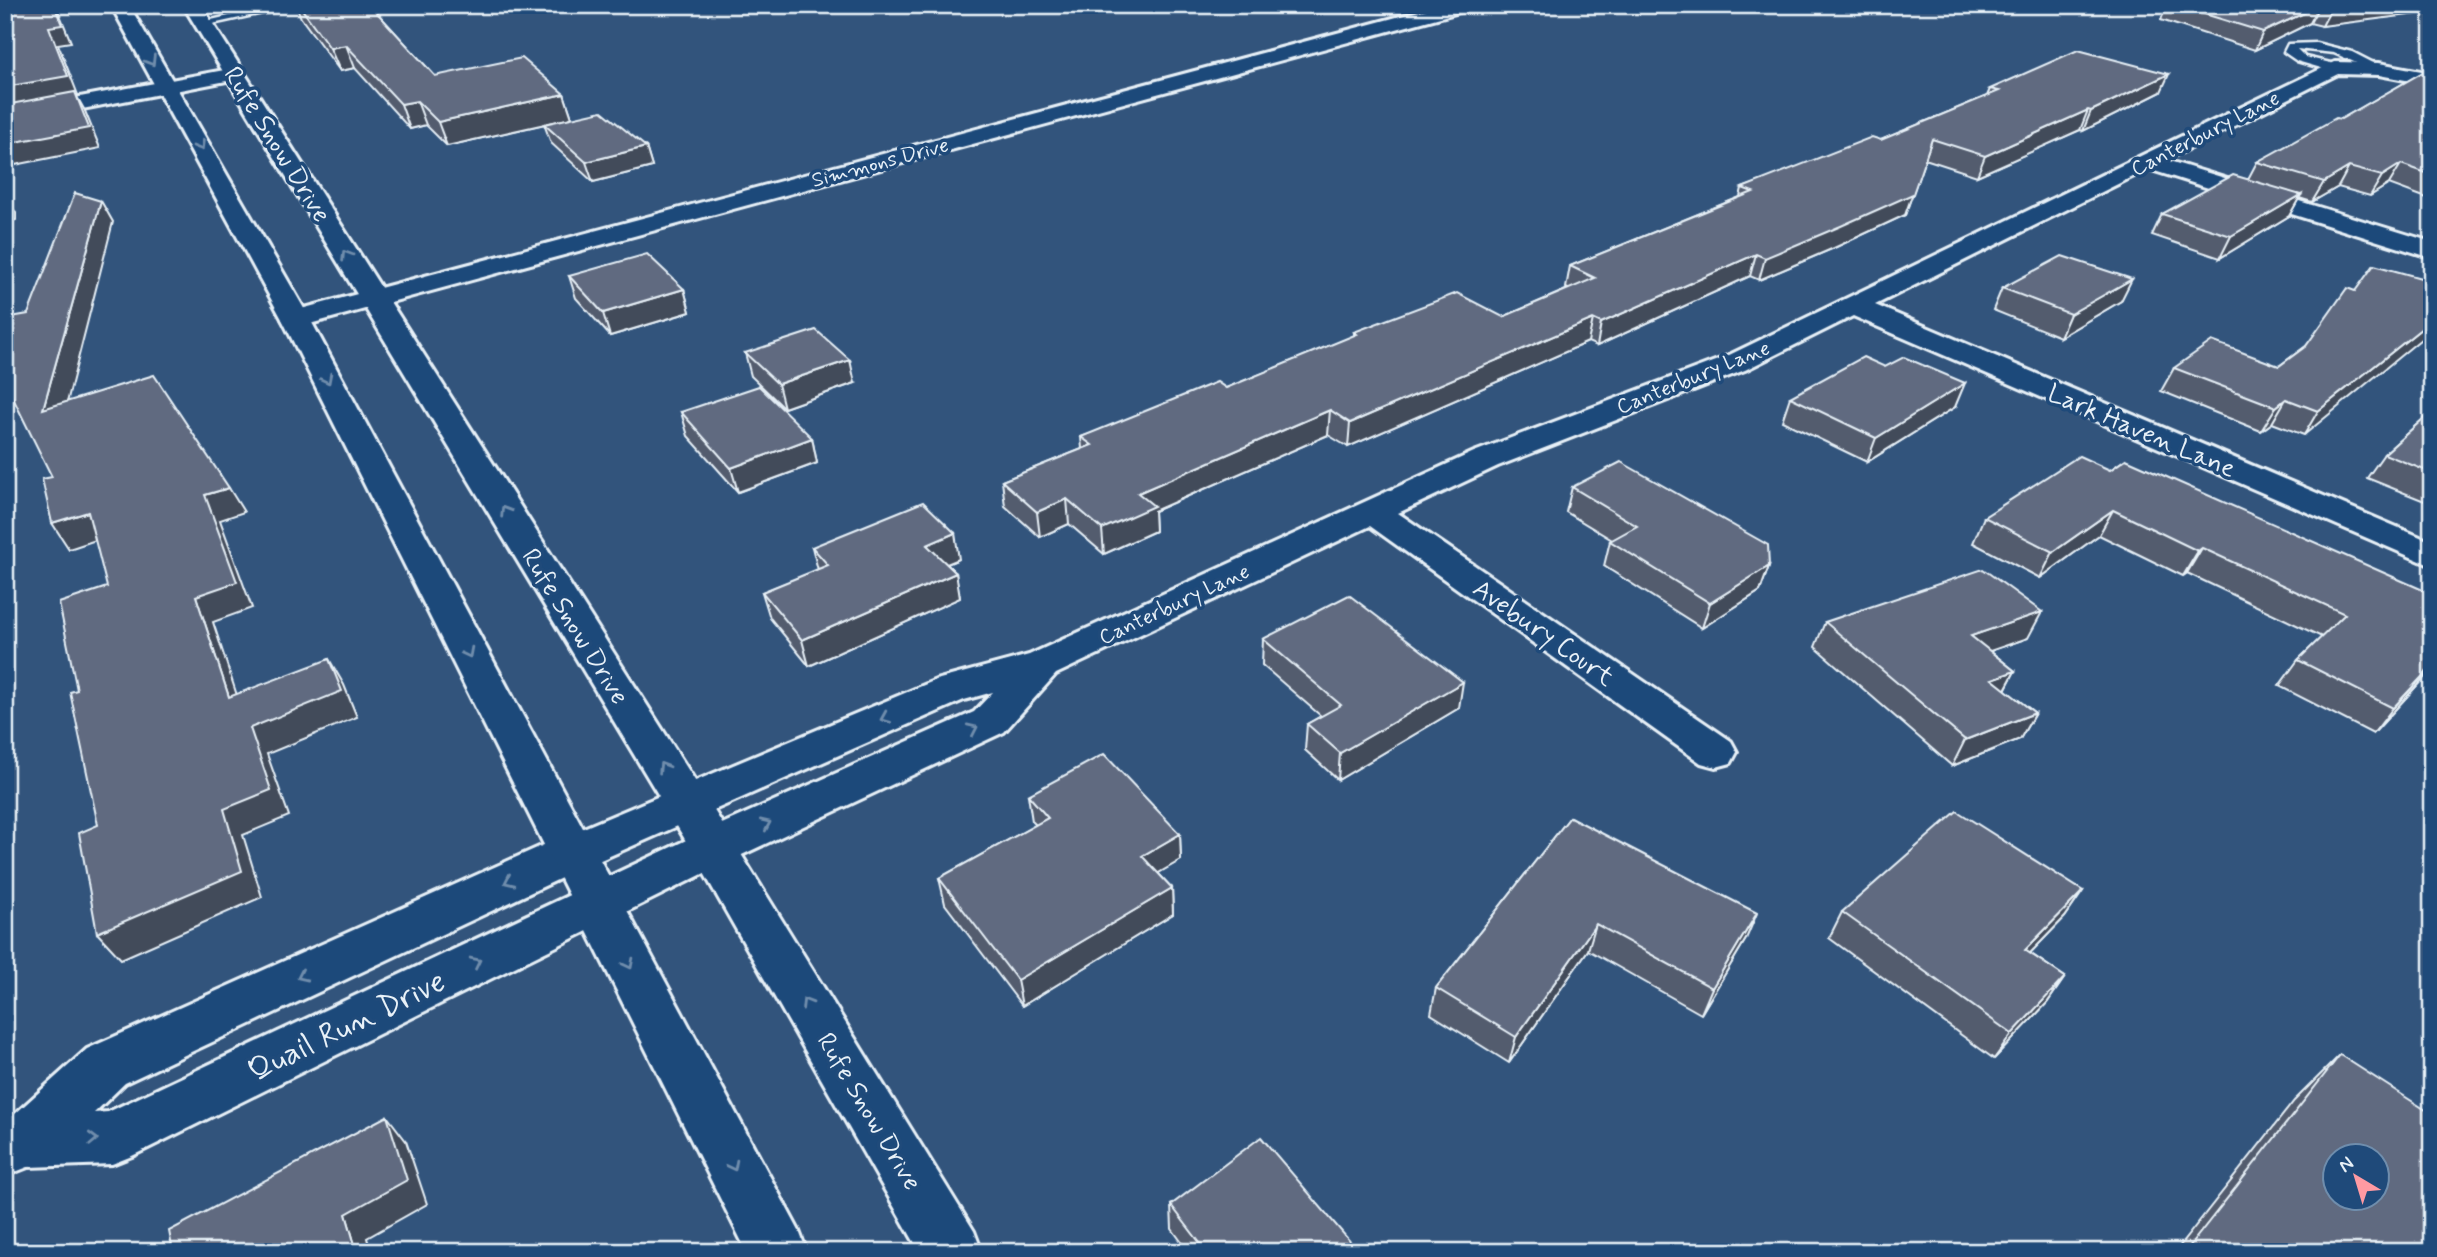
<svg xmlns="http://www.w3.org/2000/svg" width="2437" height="1257" font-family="Mynerve,sans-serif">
<rect width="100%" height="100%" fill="#32547c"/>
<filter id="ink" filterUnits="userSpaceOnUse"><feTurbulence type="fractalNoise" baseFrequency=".0143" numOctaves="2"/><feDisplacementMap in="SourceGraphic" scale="14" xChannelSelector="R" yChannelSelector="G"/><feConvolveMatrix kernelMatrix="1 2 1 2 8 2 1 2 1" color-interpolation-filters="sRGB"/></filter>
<g filter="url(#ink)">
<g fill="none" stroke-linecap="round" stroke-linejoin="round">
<defs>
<g id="service">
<path d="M 277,5 L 300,5 L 203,26 L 198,23 Z"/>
<path d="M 2316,43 L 2352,52 L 2385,69 L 2379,73 L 2334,53 L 2297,49 L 2305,57 L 2339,65 L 2341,68 L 2335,72 L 2297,61 L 2284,52 L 2288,44 Z"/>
</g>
<g id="minor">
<path d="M 1442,5 L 1473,5 L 1470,9 L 306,325 L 296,327 L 286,325 L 282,319 L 286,313 Z"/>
<path d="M 2335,62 L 2379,63 L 2432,73 L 2432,85 L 2379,75 L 2338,74 L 2166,160 L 2432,242 L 2432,258 L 2148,169 L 1875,305 L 2432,542 L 2432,566 L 1853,316 L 1745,370 L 1498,466 L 1398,513 L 1731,741 L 1737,752 L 1731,763 L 1716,767 L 1701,763 L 1370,526 L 1056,674 L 1004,732 L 729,861 L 132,1156 L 112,1164 L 28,1167 L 5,1176 L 5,1123 L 87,1049 L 555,840 L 738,763 L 936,680 L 1029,655 L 1474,452 L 1723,358 ZM 993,692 L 974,712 L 697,835 L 108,1112 L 94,1113 L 125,1083 L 587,866 L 964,700 Z"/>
<path d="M 235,68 L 242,70 L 245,74 L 242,78 L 5,124 L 5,111 Z"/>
</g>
<g id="secondary">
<path d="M 111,5 L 129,5 L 310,319 L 799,1231 L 807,1252 L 747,1252 L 282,319 Z"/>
<path d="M 183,5 L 201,5 L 715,812 L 974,1231 L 982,1252 L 920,1252 L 683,836 Z"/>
</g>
</defs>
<!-- service casing -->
<use href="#service" stroke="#e8f1f8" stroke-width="5"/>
<!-- minor casing -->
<use href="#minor" stroke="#e8f1f8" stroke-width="6"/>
<!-- secondary casing -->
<use href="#secondary" stroke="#e8f1f8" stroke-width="6"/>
<!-- service -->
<use href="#service" fill="#1f4a7a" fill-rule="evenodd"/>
<!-- minor -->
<use href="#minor" fill="#1f4a7a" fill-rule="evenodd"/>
<!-- secondary -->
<use href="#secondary" fill="#1f4a7a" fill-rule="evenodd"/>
</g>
<!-- wall -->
<g fill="#535c6e" stroke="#e8f1f8" stroke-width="2">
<path d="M 296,5 L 370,5 L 435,76 L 564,94 L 572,118 L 646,147 L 652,167 L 593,182 L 551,143 L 544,124 L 447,146 L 426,125 L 410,129 L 355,68 L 340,71 L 301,18 Z"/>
<path d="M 2167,5 L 2432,5 L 2322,26 L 2310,23 L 2255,50 L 2161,20 Z"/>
<path d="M 2432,67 L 2432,200 L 2389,184 L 2370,196 L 2338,187 L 2312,202 L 2299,198 L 2289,216 L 2220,258 L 2152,235 L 2162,214 L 2248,179 L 2257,162 L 2341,119 Z"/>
<path d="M 1990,89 L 2161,92 L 2083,131 L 2080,130 L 1977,176 L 1925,159 L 1905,215 L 1834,248 L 1759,280 L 1750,276 L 1597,346 L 1588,342 L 1348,447 L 1328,435 L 1154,511 L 1155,531 L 1104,554 L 1069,524 L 1040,537 L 1005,506 L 1002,481 L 1082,449 L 1081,437 L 1226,388 L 1354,336 L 1354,332 L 1503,317 L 1568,289 L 1566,288 L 1570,266 L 1740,197 L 1742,188 L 1881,140 L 1987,96 Z"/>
<path d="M 569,276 L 684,289 L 690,312 L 610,336 L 576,298 Z"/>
<path d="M 2432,281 L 2304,435 L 2272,423 L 2261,431 L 2161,391 L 2174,368 L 2279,366 L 2306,346 L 2355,291 Z"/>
<path d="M 2002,288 L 2121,301 L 2060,337 L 1993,310 Z"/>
<path d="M 745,353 L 855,383 L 784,408 L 751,376 Z"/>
<path d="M 1790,397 L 1955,407 L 1867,462 L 1782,421 Z"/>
<path d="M 2432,411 L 2432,504 L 2367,478 L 2384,454 Z"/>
<path d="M 681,412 L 812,438 L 817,463 L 738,492 L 688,436 Z"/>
<path d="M 2126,459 L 2432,669 L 2373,734 L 2279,686 L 2298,660 L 2322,637 L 2187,573 L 2183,576 L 2099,535 L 2040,578 L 1973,543 L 1984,517 L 2110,470 Z"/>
<path d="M 1572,487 L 1769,566 L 1760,591 L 1702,628 L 1604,566 L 1610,541 L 1612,540 L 1566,512 Z"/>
<path d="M 812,547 L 959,559 L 947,564 L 956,573 L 960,598 L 809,666 L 770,618 L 762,592 L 818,570 Z"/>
<path d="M 1825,622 L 2028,638 L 1990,651 L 2015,671 L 2005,690 L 2035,713 L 2020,739 L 1952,766 L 1815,647 Z"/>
<path d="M 1263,639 L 1459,708 L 1338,780 L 1305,750 L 1307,724 L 1321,716 L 1262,665 Z"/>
<path d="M 1028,795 L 1180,834 L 1181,860 L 1158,873 L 1172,888 L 1173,914 L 1022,1006 L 945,904 L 939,878 L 1036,825 L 1032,821 Z"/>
<path d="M 1570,817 L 1746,939 L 1701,1014 L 1588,950 L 1509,1063 L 1431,1014 L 1436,988 Z"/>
<path d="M 2083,891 L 2065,917 L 2030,953 L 2065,977 L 2047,1003 L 1994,1059 L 1829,938 L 1842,912 Z"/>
<path d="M 2340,1055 L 2432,1252 L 2175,1252 L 2294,1101 Z"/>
<path d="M 1171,1205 L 1359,1252 L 1189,1252 L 1172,1229 Z"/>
</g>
<!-- shaded-wall -->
<g fill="#434b5a" stroke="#e8f1f8" stroke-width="2">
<path d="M 54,5 L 56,5 L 71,42 L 58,44 L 78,95 L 76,95 L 85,111 L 100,148 L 5,167 L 5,87 L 49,27 Z"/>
<path d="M 2362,5 L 2432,5 L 2432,12 L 2322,26 L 2331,9 Z"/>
<path d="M 2319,6 L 2310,23 L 2255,50 L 2263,32 Z"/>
<path d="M 346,45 L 355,68 L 340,71 L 330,48 Z"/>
<path d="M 2169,74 L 2161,92 L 2083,131 L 2091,111 Z"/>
<path d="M 564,94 L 572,118 L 447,146 L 438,122 Z"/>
<path d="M 417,101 L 426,125 L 410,129 L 401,104 Z"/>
<path d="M 2088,110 L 2080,130 L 1977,176 L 1985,156 Z"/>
<path d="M 1932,139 L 1905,215 L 1834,248 L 1759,280 L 1765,258 Z"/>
<path d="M 646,147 L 652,167 L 593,182 L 586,162 Z"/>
<path d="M 2401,164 L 2389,184 L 2370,196 L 2382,176 Z"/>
<path d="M 2349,167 L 2338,187 L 2312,202 L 2324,182 Z"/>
<path d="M 2301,195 L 2289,216 L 2220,258 L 2231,236 Z"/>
<path d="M 5,196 L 16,213 L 16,220 L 5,223 Z"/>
<path d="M 101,201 L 113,222 L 59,434 L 43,409 Z"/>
<path d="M 1756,254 L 1750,276 L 1597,346 L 1601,323 Z"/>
<path d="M 2132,279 L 2121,301 L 2060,337 L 2070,314 Z"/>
<path d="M 684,289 L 690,312 L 610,336 L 603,313 Z"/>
<path d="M 1593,319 L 1588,342 L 1348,447 L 1350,423 Z"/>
<path d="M 2432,320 L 2432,330 L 2304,435 L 2318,411 Z"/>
<path d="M 850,360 L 855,383 L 784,408 L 778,384 Z"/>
<path d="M 5,379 L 16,395 L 5,397 Z"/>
<path d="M 1965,383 L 1955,407 L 1867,462 L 1876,438 Z"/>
<path d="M 2286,399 L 2272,423 L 2261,431 L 2276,407 Z"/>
<path d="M 1330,410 L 1328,435 L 1154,511 L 1155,531 L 1104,554 L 1102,529 L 1138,493 Z"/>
<path d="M 812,438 L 817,463 L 738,492 L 731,468 Z"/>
<path d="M 229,488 L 244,512 L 220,520 L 252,608 L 213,622 L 246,723 L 229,697 L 196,596 L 205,495 Z"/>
<path d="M 1067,499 L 1069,524 L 1040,537 L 1037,512 Z"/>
<path d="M 2113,510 L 2099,535 L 2040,578 L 2053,552 Z"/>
<path d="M 88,512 L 105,537 L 69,549 L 52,523 Z"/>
<path d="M 955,533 L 959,559 L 932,570 L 927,545 Z"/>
<path d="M 2202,548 L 2187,573 L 2183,576 L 2198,551 Z"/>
<path d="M 1769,566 L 1760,591 L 1702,628 L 1710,603 Z"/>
<path d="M 956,573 L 960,598 L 809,666 L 802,640 Z"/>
<path d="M 2042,612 L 2028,638 L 1958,662 L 1971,636 Z"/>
<path d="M 329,659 L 344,685 L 357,717 L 267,754 L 289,816 L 243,835 L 262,897 L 121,959 L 97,933 L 224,809 L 250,728 Z"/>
<path d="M 2432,666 L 2432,669 L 2373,734 L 2393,708 Z"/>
<path d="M 2015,671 L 2001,697 L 1992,679 Z"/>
<path d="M 1463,682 L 1459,708 L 1338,780 L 1340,753 Z"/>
<path d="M 2035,713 L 2020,739 L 1952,766 L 1965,740 Z"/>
<path d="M 1180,834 L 1181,860 L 1143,882 L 1142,856 Z"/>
<path d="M 1172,888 L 1173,914 L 1022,1006 L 1017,980 Z"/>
<path d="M 2083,891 L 2065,917 L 2008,976 L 2025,950 Z"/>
<path d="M 1757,913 L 1746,939 L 1701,1014 L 1712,988 Z"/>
<path d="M 1596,924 L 1588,950 L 1509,1063 L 1516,1037 Z"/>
<path d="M 2065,977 L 2047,1003 L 1994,1059 L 2012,1034 Z"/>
<path d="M 387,1116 L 406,1141 L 427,1204 L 367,1238 L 371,1252 L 357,1252 L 346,1214 Z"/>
</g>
<!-- building -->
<g fill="#606b80" stroke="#e8f1f8" stroke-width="2" fill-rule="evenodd">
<path d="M 5,5 L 54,5 L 62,25 L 49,27 L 68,76 L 5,87 Z"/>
<path d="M 299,5 L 370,5 L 435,76 L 522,58 L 564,94 L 438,122 L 417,101 L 401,104 L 346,45 L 330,48 Z"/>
<path d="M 2175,5 L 2362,5 L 2331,9 L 2319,6 L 2263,32 Z"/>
<path d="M 2078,50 L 2169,74 L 2091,111 L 2088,110 L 1985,156 L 1932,139 L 1913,194 L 1841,226 L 1765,258 L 1756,254 L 1601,323 L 1593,319 L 1350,423 L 1330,410 L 1138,493 L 1154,506 L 1102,529 L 1067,499 L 1037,512 L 1002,481 L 1092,445 L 1081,437 L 1217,382 L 1226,388 L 1357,334 L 1354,332 L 1457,293 L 1503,317 L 1595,278 L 1570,266 L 1753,192 L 1742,188 L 1872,137 L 1881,140 L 1999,91 L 1990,89 Z"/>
<path d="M 2432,67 L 2432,175 L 2401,164 L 2382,176 L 2349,167 L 2324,182 L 2257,162 L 2336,118 L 2341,119 Z"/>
<path d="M 75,92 L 89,128 L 5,144 L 5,105 Z"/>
<path d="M 602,111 L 646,147 L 586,162 L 544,124 Z"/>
<path d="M 2233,175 L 2301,195 L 2231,236 L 2162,214 Z"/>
<path d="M 75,193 L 101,201 L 43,409 L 154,375 L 229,488 L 205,495 L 237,582 L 196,596 L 229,697 L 329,659 L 342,691 L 250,728 L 271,790 L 224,809 L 242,871 L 97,933 L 79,833 L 98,825 L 70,692 L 77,690 L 59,603 L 107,587 L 88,512 L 52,523 L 42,479 L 52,477 L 5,382 L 5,318 L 28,314 Z"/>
<path d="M 647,254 L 684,289 L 603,313 L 569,276 Z"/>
<path d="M 2062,256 L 2132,279 L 2070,314 L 2002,288 Z"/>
<path d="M 2374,265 L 2432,281 L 2432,320 L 2318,411 L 2286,399 L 2276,407 L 2174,368 L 2212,341 L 2279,366 L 2306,346 L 2347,288 L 2355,291 Z"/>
<path d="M 816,330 L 850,360 L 778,384 L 745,353 Z"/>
<path d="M 1863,357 L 1885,367 L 1904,357 L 1965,383 L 1876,438 L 1790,397 Z"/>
<path d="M 759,386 L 812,438 L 731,468 L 681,412 Z"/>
<path d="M 2432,411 L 2432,473 L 2384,454 Z"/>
<path d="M 2079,456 L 2110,470 L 2126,459 L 2432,594 L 2432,666 L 2393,708 L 2298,660 L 2345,614 L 2202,548 L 2198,551 L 2113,510 L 2053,552 L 1984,517 Z"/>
<path d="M 1621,462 L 1768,545 L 1769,566 L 1710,603 L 1610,541 L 1637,526 L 1572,487 Z"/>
<path d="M 923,502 L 955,533 L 927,545 L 956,573 L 802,640 L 762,592 L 828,565 L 812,547 Z"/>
<path d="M 1983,569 L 2042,612 L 1971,636 L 2015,671 L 1992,679 L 2035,713 L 1965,740 L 1825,622 Z"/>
<path d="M 1349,595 L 1463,682 L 1340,753 L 1307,724 L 1341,705 L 1263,639 Z"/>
<path d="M 1104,754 L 1180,834 L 1142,856 L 1172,888 L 1017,980 L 939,878 L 1048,818 L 1028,795 Z"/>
<path d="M 1957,811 L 2083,891 L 2025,950 L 2065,977 L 2012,1034 L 1842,912 Z"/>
<path d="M 1570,817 L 1757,913 L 1712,988 L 1596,924 L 1516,1037 L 1436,988 Z"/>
<path d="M 2340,1055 L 2432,1114 L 2432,1252 L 2185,1252 ZM 2335,1156 L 2377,1156 L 2377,1198 L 2335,1198 Z"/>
<path d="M 387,1116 L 407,1180 L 346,1214 L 357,1252 L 173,1252 L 169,1231 Z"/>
<path d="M 1261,1137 L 1359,1252 L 1207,1252 L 1171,1205 Z"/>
</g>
<!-- one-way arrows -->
<defs><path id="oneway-chevron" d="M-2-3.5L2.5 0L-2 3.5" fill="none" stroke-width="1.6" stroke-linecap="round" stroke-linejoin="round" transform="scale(1.75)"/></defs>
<g stroke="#6f8dac">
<use href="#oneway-chevron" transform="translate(151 61) rotate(59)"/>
<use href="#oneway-chevron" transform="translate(200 146) rotate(60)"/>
<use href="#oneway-chevron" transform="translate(346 255) rotate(-122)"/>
<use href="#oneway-chevron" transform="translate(327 379) rotate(63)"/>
<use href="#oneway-chevron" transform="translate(505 511) rotate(-122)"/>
<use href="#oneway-chevron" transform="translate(468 653) rotate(63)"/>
<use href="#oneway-chevron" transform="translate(885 718) rotate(157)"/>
<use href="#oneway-chevron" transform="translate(973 729) rotate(-25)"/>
<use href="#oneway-chevron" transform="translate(663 767) rotate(-122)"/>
<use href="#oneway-chevron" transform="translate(766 824) rotate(-24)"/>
<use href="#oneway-chevron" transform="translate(509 881) rotate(155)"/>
<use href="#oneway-chevron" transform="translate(476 962) rotate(-26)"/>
<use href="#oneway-chevron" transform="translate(629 964) rotate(63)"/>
<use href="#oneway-chevron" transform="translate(302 976) rotate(155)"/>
<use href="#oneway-chevron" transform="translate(806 1003) rotate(-121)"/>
<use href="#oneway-chevron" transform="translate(93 1139) rotate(-2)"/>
<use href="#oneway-chevron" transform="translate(733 1166) rotate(63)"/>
</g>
</g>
<g text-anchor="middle" stroke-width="7" stroke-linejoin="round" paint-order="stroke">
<!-- far-street labels -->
<g font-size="21" fill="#e8f1f8" stroke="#1f4a7a">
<text transform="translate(2205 133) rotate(-27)" y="7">Canterbury Lane</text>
<text transform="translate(880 162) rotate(-15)" y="7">Simmons Drive</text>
<text transform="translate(1693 377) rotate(-22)" y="7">Canterbury Lane</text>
<text transform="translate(1174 604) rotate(-25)" y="7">Canterbury Lane</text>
</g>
<!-- street labels -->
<g font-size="26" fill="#e8f1f8" stroke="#1f4a7a">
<text transform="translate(278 144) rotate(58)" y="9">Rufe Snow Drive</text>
<text transform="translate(2142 430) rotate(23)" y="9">Lark Haven Lane</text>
<text transform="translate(576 626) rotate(58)" y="9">Rufe Snow Drive</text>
<text transform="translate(1544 632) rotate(35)" y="9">Avebury Court</text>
<text transform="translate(870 1111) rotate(59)" y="9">Rufe Snow Drive</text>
</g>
<!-- near-street labels -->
<g font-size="32" fill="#e8f1f8" stroke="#1f4a7a">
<text transform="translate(346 1025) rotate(-26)" y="11">Quail Run Drive</text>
</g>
</g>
<!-- margin -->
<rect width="2437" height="1257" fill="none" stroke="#1f4a7a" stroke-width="28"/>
<rect x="14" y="14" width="2409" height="1229" fill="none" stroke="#e8f1f8" stroke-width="2.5" filter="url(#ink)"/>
<!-- north arrow -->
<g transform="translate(2356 1177) rotate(322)"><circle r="33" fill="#1f4a7a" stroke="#6f8dac" stroke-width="2"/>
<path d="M0-5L12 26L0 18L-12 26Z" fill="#ff9aa2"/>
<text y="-10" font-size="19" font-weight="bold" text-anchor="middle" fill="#e8f1f8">N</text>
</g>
</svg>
